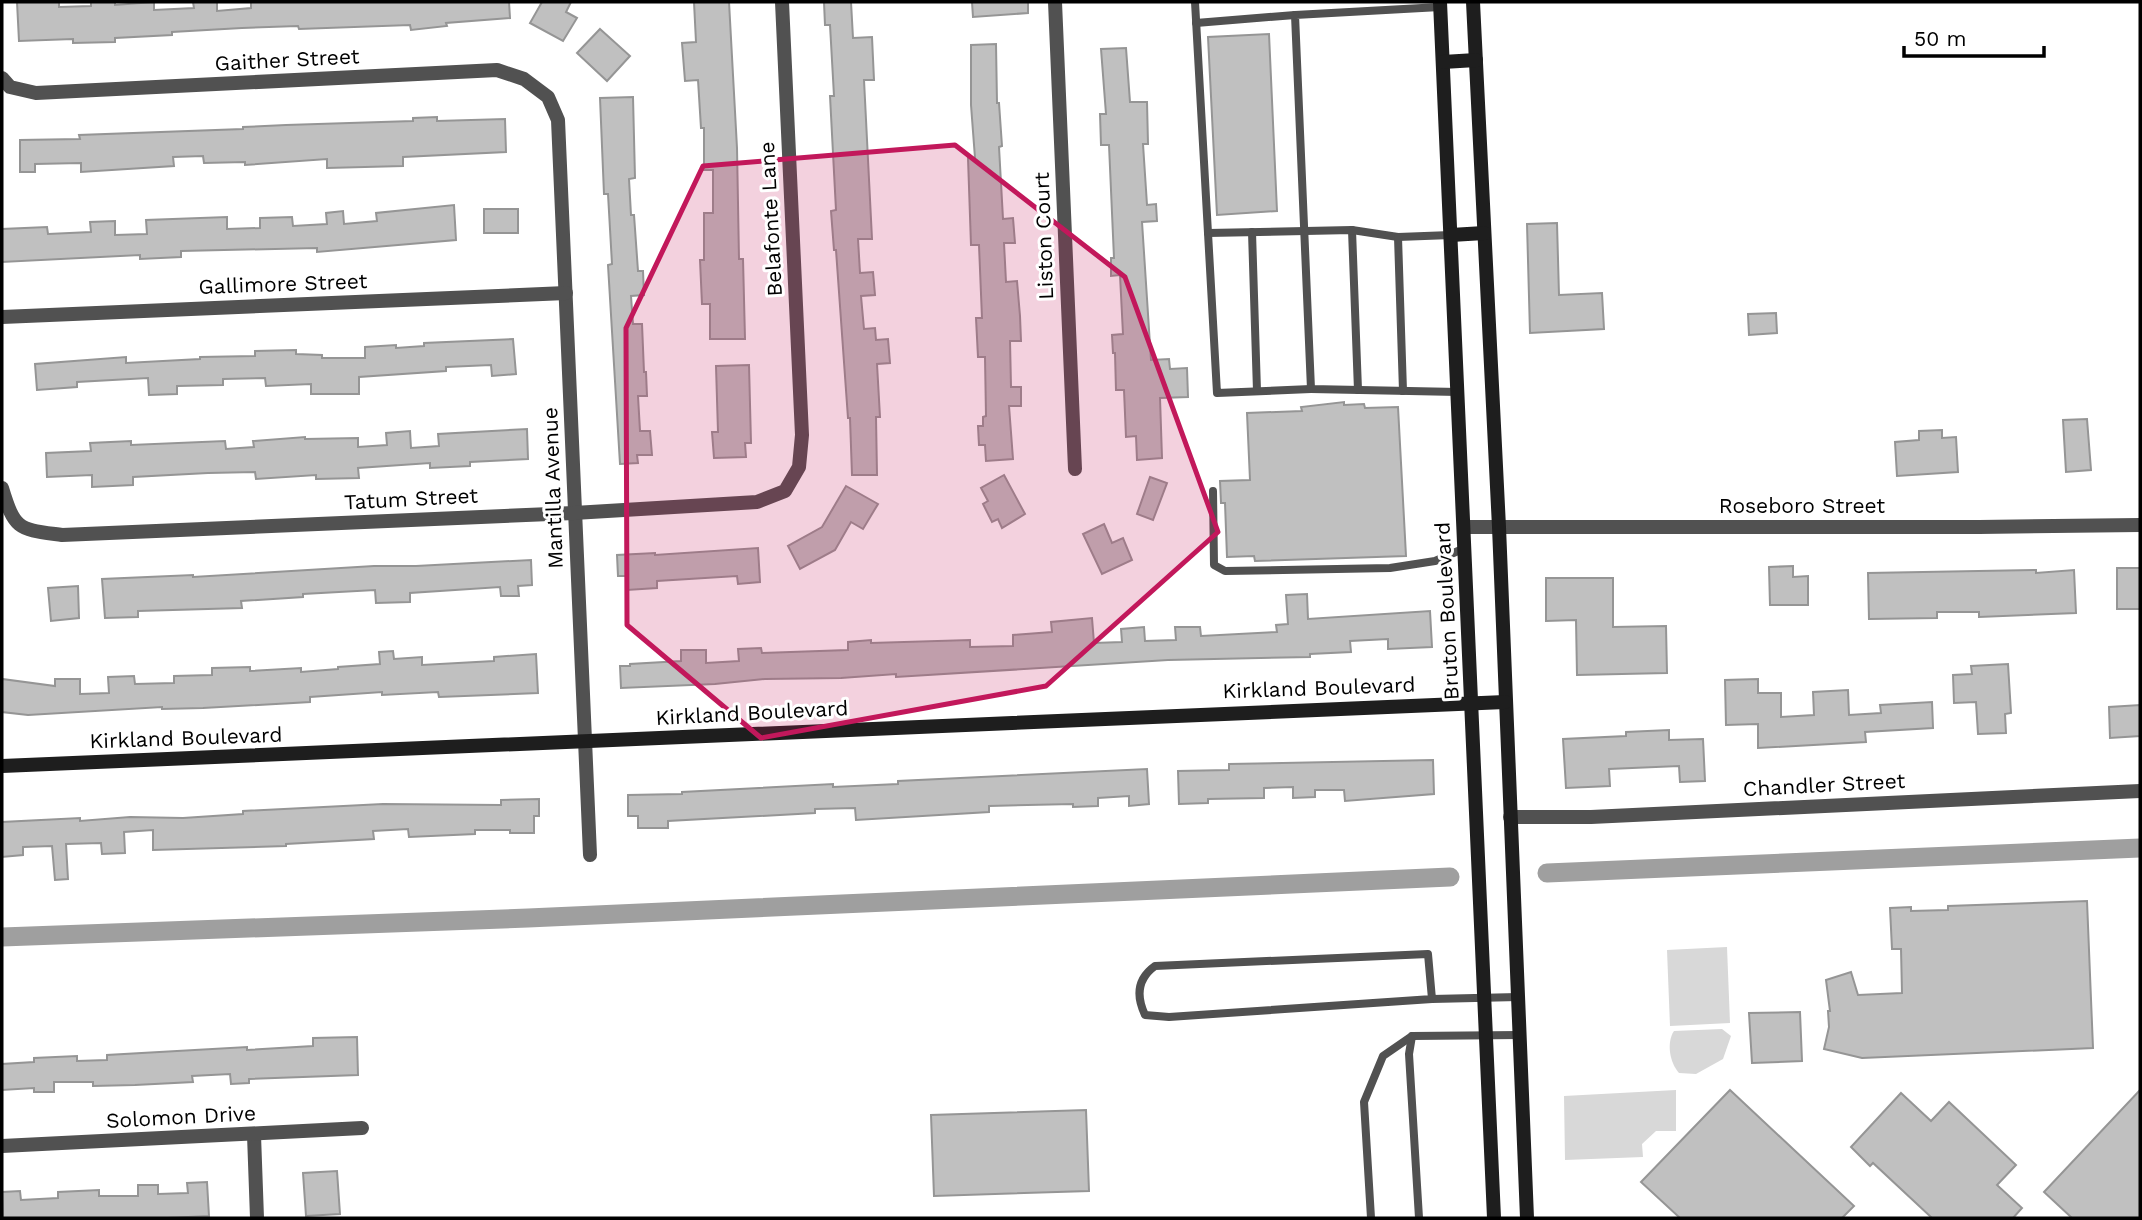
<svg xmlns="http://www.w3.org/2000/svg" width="2142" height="1220" font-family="'Work Sans',sans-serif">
<rect width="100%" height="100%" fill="#fff"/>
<!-- green -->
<g fill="#d8d8d8">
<path d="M 1727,947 L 1730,1023 L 1670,1026 L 1667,950 Z"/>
<path d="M 1722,1029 L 1731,1036 L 1723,1059 L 1696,1074 L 1679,1073 C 1670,1063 1666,1043 1674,1031 Z"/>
<path d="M 1676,1090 L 1676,1131 L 1656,1131 L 1642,1144 L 1643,1157 L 1565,1160 L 1564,1096 Z"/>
</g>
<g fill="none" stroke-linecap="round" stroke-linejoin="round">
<!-- canal -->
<g stroke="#9f9f9f" stroke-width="19">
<path d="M 1547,873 L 2140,848"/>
<path d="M 2,937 L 528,918 L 1450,877"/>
</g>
</g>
<!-- building -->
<g fill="#c0c0c0" stroke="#959595" stroke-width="2">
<path d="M 17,2 L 59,2 L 59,7 L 91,6 L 91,2 L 115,2 L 115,5 L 154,2 L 154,10 L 194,8 L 193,2 L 217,2 L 217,11 L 251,8 L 251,2 L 509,2 L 510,18 L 446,23 L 447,26 L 411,30 L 410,25 L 299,29 L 298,26 L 242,28 L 172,32 L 172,35 L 115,38 L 115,42 L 73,43 L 73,39 L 19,41 Z"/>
<path d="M 542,2 L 571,2 L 566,12 L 577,18 L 563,41 L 530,23 Z"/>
<path d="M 694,2 L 729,2 L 737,148 L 739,259 L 743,259 L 745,339 L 710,339 L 710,304 L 702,304 L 700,260 L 704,260 L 704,213 L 713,213 L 713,170 L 704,170 L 704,128 L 701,128 L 698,80 L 685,81 L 682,43 L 696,42 Z"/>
<path d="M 824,2 L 851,2 L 853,38 L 872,37 L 874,80 L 864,80 L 872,239 L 858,239 L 860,273 L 873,272 L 875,295 L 861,296 L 864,329 L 875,328 L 876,340 L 888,339 L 890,363 L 877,364 L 880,417 L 876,417 L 877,475 L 852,475 L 850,418 L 848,418 L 836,250 L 834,250 L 831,211 L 836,210 L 830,96 L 834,96 L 830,25 L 825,25 Z"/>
<path d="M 972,2 L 1028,2 L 1028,13 L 973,17 Z"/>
<path d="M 600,29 L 630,56 L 607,81 L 577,53 Z"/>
<path d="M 1269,34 L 1277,211 L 1217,215 L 1208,37 Z"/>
<path d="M 996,44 L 997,103 L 999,103 L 1002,146 L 999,147 L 1003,219 L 1013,218 L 1015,243 L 1004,243 L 1006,282 L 1017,281 L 1020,316 L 1021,341 L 1010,341 L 1011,387 L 1021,387 L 1021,406 L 1009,406 L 1013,459 L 986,461 L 985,445 L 979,445 L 978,426 L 983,426 L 983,417 L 986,416 L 985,357 L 978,357 L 976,318 L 982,318 L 979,245 L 971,245 L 968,158 L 975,158 L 971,105 L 971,45 Z"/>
<path d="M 1126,48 L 1130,102 L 1147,102 L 1148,144 L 1143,144 L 1147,205 L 1156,204 L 1157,221 L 1142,222 L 1151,360 L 1169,359 L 1170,369 L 1187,368 L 1188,397 L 1160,398 L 1162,458 L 1137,460 L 1136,436 L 1126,437 L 1124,390 L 1116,390 L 1115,353 L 1113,353 L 1112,335 L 1123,334 L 1120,275 L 1111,276 L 1111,258 L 1114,258 L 1109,145 L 1101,145 L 1100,114 L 1106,114 L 1101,49 Z"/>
<path d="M 633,97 L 635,178 L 629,179 L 631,215 L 634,215 L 638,271 L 643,271 L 644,295 L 631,296 L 633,324 L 642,324 L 644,372 L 646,372 L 647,396 L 638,396 L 640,431 L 650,431 L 652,455 L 637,455 L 638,463 L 620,464 L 608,265 L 612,264 L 608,194 L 604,194 L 600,98 Z"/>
<path d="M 437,117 L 437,121 L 505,119 L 506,152 L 403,157 L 403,166 L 327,168 L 327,159 L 245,165 L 245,162 L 204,163 L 203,156 L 173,157 L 174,166 L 81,172 L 81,163 L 35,164 L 35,172 L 20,172 L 20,140 L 80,139 L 79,135 L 243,129 L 243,127 L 286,125 L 413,121 L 413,118 Z"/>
<path d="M 454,205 L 456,240 L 317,252 L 317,248 L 181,251 L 181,257 L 140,259 L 140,255 L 2,262 L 2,229 L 47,227 L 48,234 L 91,232 L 90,222 L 115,221 L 115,235 L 147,234 L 146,220 L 227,217 L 227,229 L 260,228 L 260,218 L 292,217 L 293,226 L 327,224 L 326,213 L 343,211 L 344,224 L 377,221 L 376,213 Z"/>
<rect x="484" y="209" width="34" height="24"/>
<path d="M 1557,223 L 1559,295 L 1602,293 L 1604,329 L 1530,333 L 1527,224 Z"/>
<path d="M 1776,313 L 1777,333 L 1749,335 L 1748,314 Z"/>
<path d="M 513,339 L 516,374 L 492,376 L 491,365 L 446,367 L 446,371 L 359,377 L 359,394 L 311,394 L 311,384 L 266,386 L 265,378 L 223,379 L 223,385 L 177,386 L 177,394 L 149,395 L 148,378 L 77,382 L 77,387 L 37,390 L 35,364 L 126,357 L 126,363 L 200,359 L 200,357 L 255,356 L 255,351 L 296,350 L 296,354 L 322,355 L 322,358 L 365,358 L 365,347 L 396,345 L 396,348 L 424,346 L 424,343 Z"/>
<path d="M 749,365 L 751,443 L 745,443 L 746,457 L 714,458 L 712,432 L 718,432 L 716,366 Z"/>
<path d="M 1344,402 L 1344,405 L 1364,404 L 1365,408 L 1398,407 L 1406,556 L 1255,561 L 1254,556 L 1227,557 L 1225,503 L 1221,503 L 1220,481 L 1250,480 L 1247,413 L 1302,411 L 1301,407 Z"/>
<path d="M 2087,419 L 2091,470 L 2066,472 L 2063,420 Z"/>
<path d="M 527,429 L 528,459 L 470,462 L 470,466 L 430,468 L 430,463 L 358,468 L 359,478 L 316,479 L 316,475 L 256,479 L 255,472 L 208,473 L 133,477 L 133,485 L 92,487 L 92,475 L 47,477 L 46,453 L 91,451 L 90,443 L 131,441 L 131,445 L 225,441 L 226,449 L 254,447 L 253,441 L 305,437 L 305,439 L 358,438 L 358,447 L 387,445 L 386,433 L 410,431 L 411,448 L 439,446 L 438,434 Z"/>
<path d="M 1942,430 L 1942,438 L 1956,437 L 1958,472 L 1897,476 L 1895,442 L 1919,440 L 1919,431 Z"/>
<path d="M 1004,475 L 1025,514 L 1002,528 L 998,519 L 992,522 L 983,504 L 988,501 L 981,488 Z"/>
<path d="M 1150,477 L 1167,483 L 1153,520 L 1137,514 Z"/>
<path d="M 846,486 L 878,504 L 863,529 L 851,522 L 835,550 L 800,569 L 788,546 L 822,527 Z"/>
<path d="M 1104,524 L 1112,543 L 1123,538 L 1132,560 L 1102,574 L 1083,534 Z"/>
<path d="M 758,548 L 760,582 L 738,584 L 737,576 L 657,581 L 657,588 L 627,590 L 627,576 L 618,576 L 617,555 L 655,553 L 655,555 Z"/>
<path d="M 531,560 L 532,585 L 518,586 L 519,596 L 501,596 L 500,587 L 410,593 L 410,602 L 376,603 L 375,590 L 303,594 L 303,597 L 241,601 L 242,608 L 138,611 L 138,617 L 105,618 L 102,579 L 193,575 L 193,577 L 374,566 L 416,566 Z"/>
<path d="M 1793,566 L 1793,577 L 1808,576 L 1808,605 L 1770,605 L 1769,567 Z"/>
<rect x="2117" y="568" width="23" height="41"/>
<path d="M 2036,570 L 2036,573 L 2074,570 L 2076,613 L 1979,617 L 1979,612 L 1937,612 L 1937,618 L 1869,619 L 1868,573 Z"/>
<path d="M 1546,578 L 1613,578 L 1613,627 L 1666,626 L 1667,673 L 1577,675 L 1576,620 L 1546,621 Z"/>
<path d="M 78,586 L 79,618 L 51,621 L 48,588 Z"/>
<path d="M 1307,594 L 1308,619 L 1430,611 L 1432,647 L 1388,649 L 1388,639 L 1350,641 L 1351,652 L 1310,654 L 1310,657 L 1168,660 L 896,677 L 896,674 L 841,678 L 765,679 L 715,684 L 621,688 L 620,666 L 630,666 L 630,664 L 681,661 L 681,650 L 706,650 L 706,663 L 739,661 L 738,649 L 761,648 L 762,653 L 848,650 L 848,642 L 871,640 L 871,643 L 970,640 L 970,647 L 1013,646 L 1013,635 L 1052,632 L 1051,622 L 1092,618 L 1094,643 L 1122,642 L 1121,629 L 1144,627 L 1145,641 L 1176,640 L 1175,627 L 1200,627 L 1201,636 L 1277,632 L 1276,625 L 1288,624 L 1286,595 Z"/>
<path d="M 393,651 L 394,659 L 422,657 L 422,665 L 494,661 L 494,657 L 536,654 L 538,693 L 439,697 L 438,692 L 382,695 L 382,692 L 310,697 L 310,702 L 203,708 L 162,709 L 162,707 L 28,715 L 2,712 L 2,679 L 55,686 L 55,679 L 80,679 L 80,694 L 109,693 L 108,677 L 134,676 L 135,684 L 174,683 L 174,676 L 212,675 L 212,668 L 250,667 L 250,671 L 301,668 L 301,672 L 338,669 L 338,667 L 380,664 L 379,652 Z"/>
<path d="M 2008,664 L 2011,713 L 2005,714 L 2006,733 L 1978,734 L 1976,702 L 1954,703 L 1953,675 L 1972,674 L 1971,666 Z"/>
<path d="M 1758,679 L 1758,693 L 1781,693 L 1781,717 L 1814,715 L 1813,692 L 1848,690 L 1849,715 L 1881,713 L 1880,705 L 1932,702 L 1933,728 L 1865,732 L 1866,742 L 1758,748 L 1758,724 L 1726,725 L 1725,680 Z"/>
<path d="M 2140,705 L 2140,736 L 2110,738 L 2109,707 Z"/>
<path d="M 1669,730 L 1669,740 L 1703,739 L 1705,781 L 1680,782 L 1679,766 L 1609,769 L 1610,786 L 1566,788 L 1563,739 L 1626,736 L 1626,732 Z"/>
<path d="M 1433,760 L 1434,794 L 1345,801 L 1344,790 L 1315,790 L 1315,797 L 1293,798 L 1293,787 L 1264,788 L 1264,798 L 1208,799 L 1208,803 L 1179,804 L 1178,771 L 1229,770 L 1229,764 Z"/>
<path d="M 1147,769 L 1149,804 L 1129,806 L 1129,796 L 1098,798 L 1098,806 L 1073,807 L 1073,804 L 989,806 L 989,812 L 856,820 L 855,808 L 815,809 L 815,813 L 668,821 L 668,828 L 638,828 L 638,816 L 628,816 L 628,795 L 682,794 L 682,792 L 833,784 L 833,787 L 898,784 L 898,781 Z"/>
<path d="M 539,799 L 539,816 L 534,816 L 534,833 L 510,833 L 510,830 L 475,830 L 475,834 L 409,837 L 408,829 L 373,831 L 374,839 L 286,844 L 286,846 L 153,850 L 153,830 L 124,832 L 125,853 L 102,854 L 101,843 L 66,844 L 68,879 L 55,880 L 52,846 L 23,847 L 23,855 L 2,857 L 2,822 L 80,818 L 80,821 L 130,817 L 183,818 L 243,814 L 243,811 L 383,804 L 501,805 L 501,800 Z"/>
<path d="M 2087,901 L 2093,1048 L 1862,1058 L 1824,1049 L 1829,1027 L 1828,1011 L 1830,1011 L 1826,980 L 1851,972 L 1858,995 L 1902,993 L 1901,949 L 1892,949 L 1890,908 L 1911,907 L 1911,911 L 1948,910 L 1948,906 Z"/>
<path d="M 1800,1012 L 1802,1061 L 1752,1063 L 1749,1013 Z"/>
<path d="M 357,1037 L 358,1075 L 249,1079 L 249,1083 L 231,1084 L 230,1074 L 192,1076 L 193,1082 L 135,1085 L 93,1086 L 93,1082 L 54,1082 L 54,1092 L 34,1092 L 34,1088 L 2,1090 L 2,1064 L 34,1062 L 34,1058 L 77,1056 L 77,1061 L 107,1060 L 107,1055 L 247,1047 L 247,1050 L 313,1046 L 313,1038 Z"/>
<path d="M 1730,1090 L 1854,1206 L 1842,1218 L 1680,1218 L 1641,1182 Z"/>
<path d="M 2140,1090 L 2140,1218 L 2072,1218 L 2044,1192 Z"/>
<path d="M 1901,1093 L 1931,1121 L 1949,1102 L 2016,1165 L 1997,1185 L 2022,1208 L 2013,1218 L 1932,1218 L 1873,1163 L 1870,1166 L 1851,1147 Z"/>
<path d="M 1086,1110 L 1089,1191 L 934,1196 L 931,1115 Z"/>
<path d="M 337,1171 L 340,1214 L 306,1216 L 303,1173 Z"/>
<path d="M 207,1182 L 209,1216 L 167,1218 L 3,1218 L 2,1192 L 20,1191 L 21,1200 L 58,1198 L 58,1192 L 99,1190 L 99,1196 L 138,1196 L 138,1185 L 158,1185 L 158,1194 L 188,1193 L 187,1183 Z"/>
</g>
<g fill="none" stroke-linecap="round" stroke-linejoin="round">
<!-- lane -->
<g stroke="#515151" stroke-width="8">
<path d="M 1195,2 L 1217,393 L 1311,389"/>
<path d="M 1440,7 L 1295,15 L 1311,389 L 1458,392"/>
<path d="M 1196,23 L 1295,15"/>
<path d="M 1352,230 L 1358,390"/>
<path d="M 1252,232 L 1257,391"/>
<path d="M 1208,233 L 1352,230 L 1398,237 L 1451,235"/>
<path d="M 1398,237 L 1403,391"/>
<path d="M 1213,491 L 1214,565 L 1225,571 L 1390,568 L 1435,561 L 1465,548"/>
<path d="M 1432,999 L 1428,954 L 1155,966 C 1137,979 1136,996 1145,1015 L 1169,1017 L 1432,999 L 1518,997"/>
<path d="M 1412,1036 L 1409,1054 L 1419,1218"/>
<path d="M 1371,1218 L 1364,1102 L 1383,1056 L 1412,1036 L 1519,1035"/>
</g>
<!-- street -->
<g stroke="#515151" stroke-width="14">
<path d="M 1055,2 L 1075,469"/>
<path d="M 2,78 L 10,87 L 36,93 L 497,70 L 524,79 L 548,97 L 558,120 L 590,855"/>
<path d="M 2,317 L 566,293"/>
<path d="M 2,488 C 15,531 19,529 62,535 L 574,513 L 757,502 L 785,491 L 799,467 L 802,435 L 782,2"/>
<path d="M 1464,527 L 1979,527 L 2140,525"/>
<path d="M 1510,817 L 1591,817 L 2140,791"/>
<path d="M 254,1135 L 257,1218"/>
<path d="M 2,1146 L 362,1128"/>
</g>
<!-- secondary -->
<g stroke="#1e1e1e" stroke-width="14">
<path d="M 1440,2 L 1494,1218"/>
<path d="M 1473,2 L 1499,527 L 1527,1218"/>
<path d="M 1443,62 L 1476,60"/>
<path d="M 1451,235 L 1484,233"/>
<path d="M 2,766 L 1505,702"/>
</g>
</g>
<!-- marked area -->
<path fill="#c2185b" fill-opacity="0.2" stroke="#c2185b" stroke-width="5" stroke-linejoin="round" d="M 955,145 L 1125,277 L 1218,532 L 1046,686 L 761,738 L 627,625 L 626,328 L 703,166 Z"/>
<g text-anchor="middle" stroke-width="6" stroke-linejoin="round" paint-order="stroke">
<!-- street labels -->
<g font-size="21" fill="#000" stroke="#fff">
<text transform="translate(287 60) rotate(-3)" y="7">Gaither Street</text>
<text transform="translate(771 219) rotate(-93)" y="7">Belafonte Lane</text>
<text transform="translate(1044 236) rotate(-92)" y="7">Liston Court</text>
<text transform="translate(283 284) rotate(-2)" y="7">Gallimore Street</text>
<text transform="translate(553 488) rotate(-92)" y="7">Mantilla Avenue</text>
<text transform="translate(411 499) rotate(-3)" y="7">Tatum Street</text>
<text x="1802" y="513">Roseboro Street</text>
<text transform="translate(1447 611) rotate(-93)" y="7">Bruton Boulevard</text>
<text transform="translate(1319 688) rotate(-2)" y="7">Kirkland Boulevard</text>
<text transform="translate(752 713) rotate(-3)" y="7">Kirkland Boulevard</text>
<text transform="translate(186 738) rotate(-2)" y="7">Kirkland Boulevard</text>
<text transform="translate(1824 785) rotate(-3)" y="7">Chandler Street</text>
<text transform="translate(181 1117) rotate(-3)" y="7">Solomon Drive</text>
</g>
</g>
<!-- border -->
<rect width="2142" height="1220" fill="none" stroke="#000000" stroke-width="7"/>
<!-- scale -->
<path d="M1904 46v10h140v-10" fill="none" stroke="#000000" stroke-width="3.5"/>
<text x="1914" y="46" font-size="21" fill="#000000" stroke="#ffffff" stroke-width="5" paint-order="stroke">50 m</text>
</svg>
